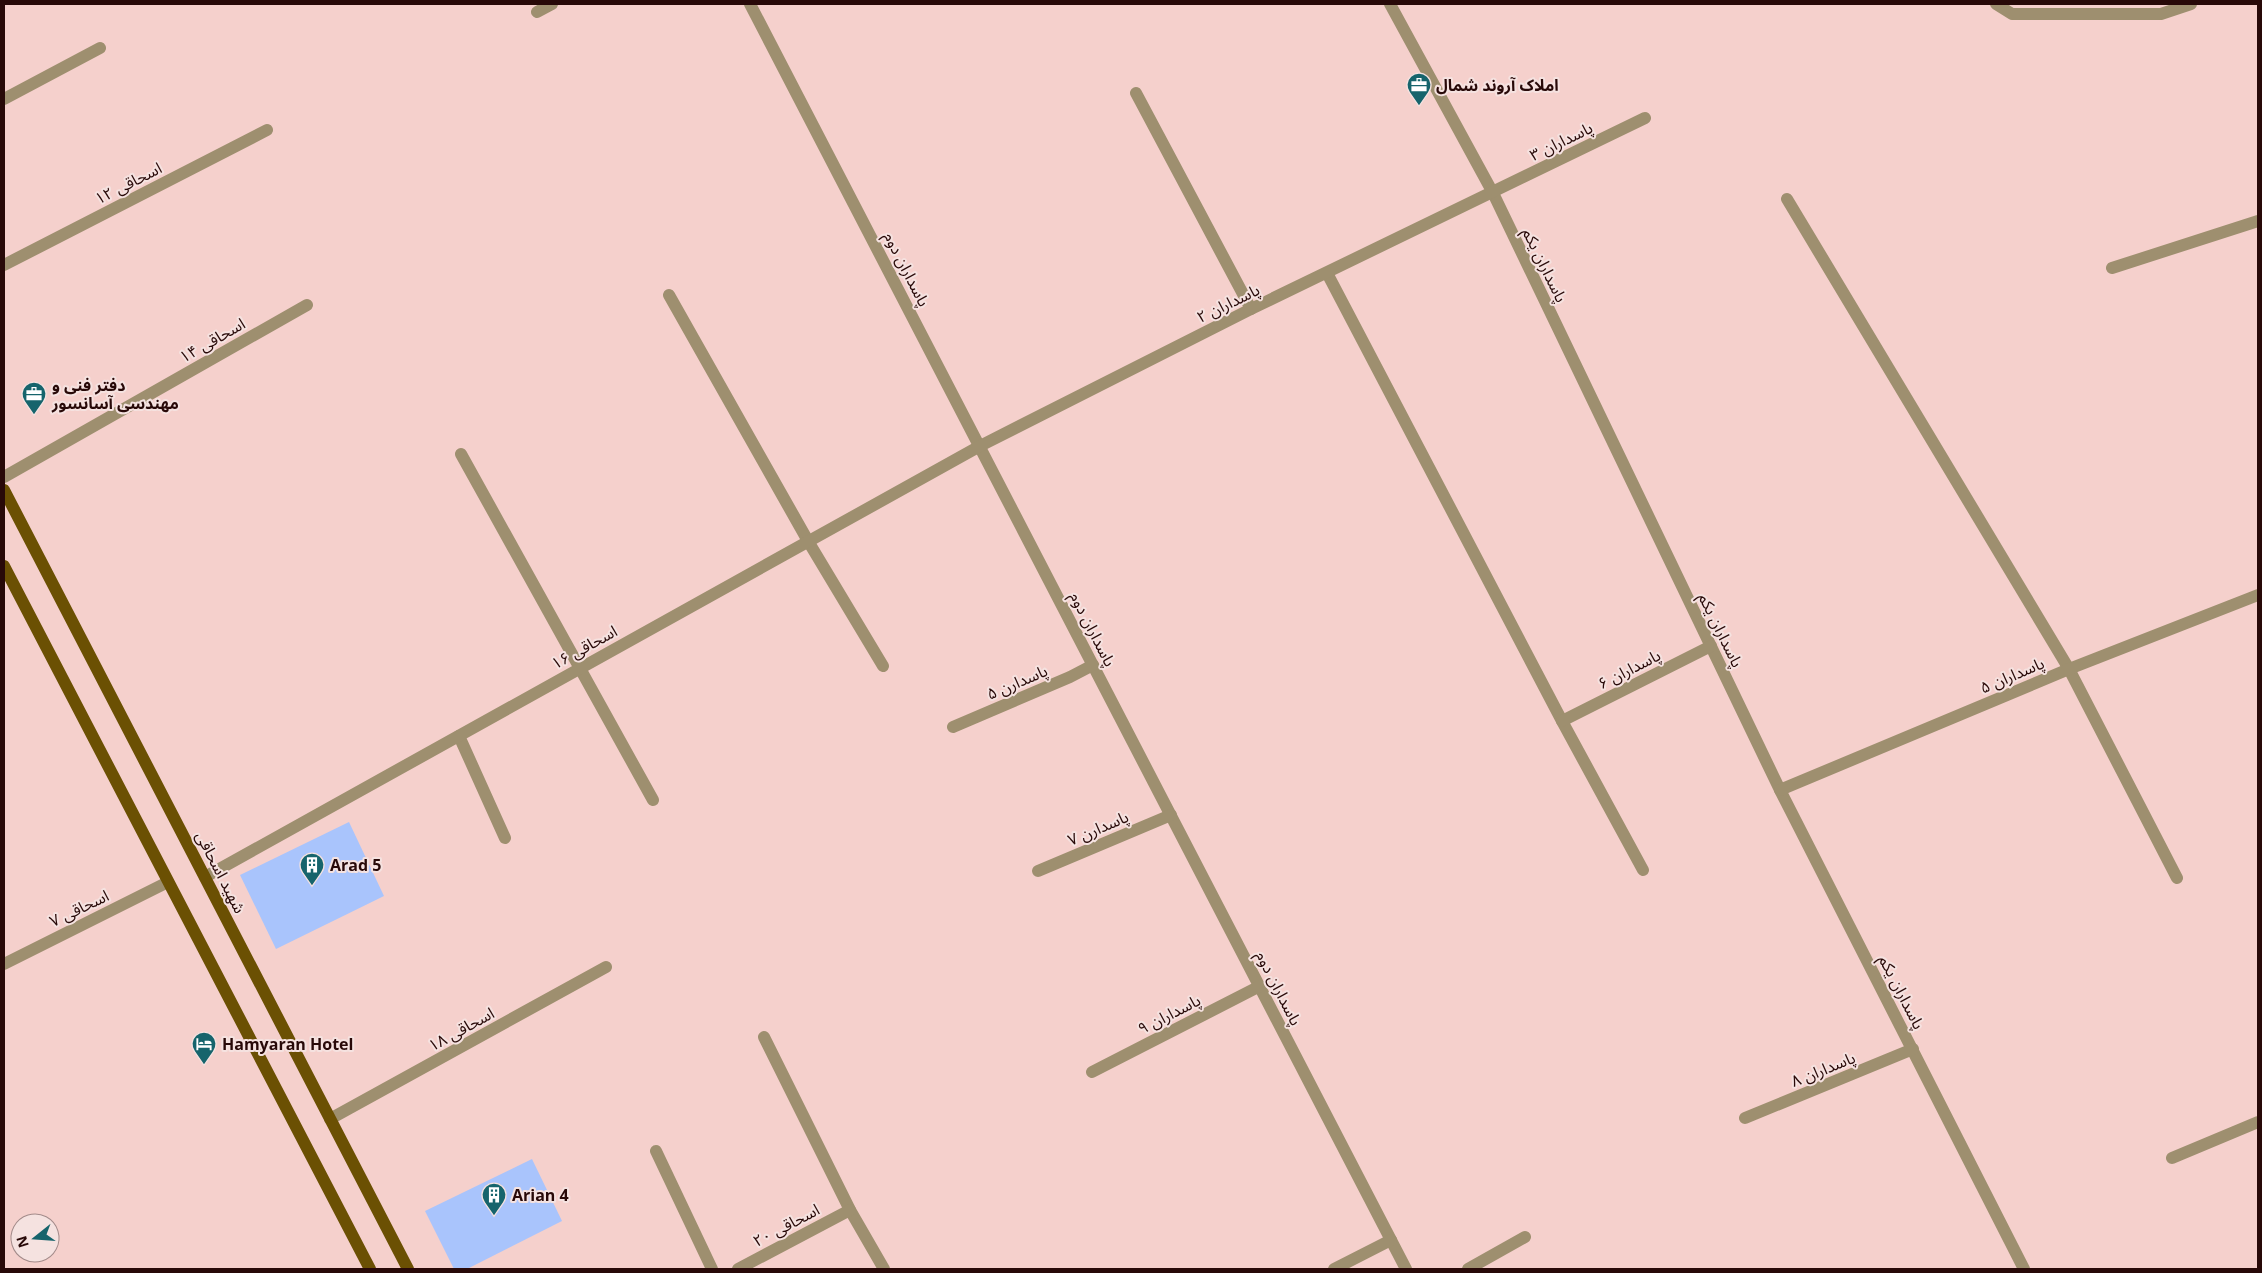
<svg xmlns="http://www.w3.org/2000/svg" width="2262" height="1273" font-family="'Open Sans','Noto Sans Arabic',sans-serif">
<rect width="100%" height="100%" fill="#f5d0cc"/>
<!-- building -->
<g fill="#a9c4fc">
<path d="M 349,822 L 384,896 L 276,949 L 240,875 Z"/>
<path d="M 532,1159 L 562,1221 L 467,1269 L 454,1269 L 425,1211 Z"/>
</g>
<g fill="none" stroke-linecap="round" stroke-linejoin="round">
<!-- minor -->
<g stroke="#9e8f6f" stroke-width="12">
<path d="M 750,4 L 1406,1269"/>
<path d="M 1390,4 L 1493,193 L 1780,790 L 2024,1269"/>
<path d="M 1996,4 L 2012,14 L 2161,14 L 2191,4"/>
<path d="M 537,12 L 552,4"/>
<path d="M 1136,93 L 1251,309"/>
<path d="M 4,99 L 100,48"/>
<path d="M 1787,199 L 2069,669 L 2177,878"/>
<path d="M 4,265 L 267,130"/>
<path d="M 2112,268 L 2258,221"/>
<path d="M 1327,273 L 1562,721 L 1643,870"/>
<path d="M 669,295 L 808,541 L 883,666"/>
<path d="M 461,454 L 653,800"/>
<path d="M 4,477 L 307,305"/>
<path d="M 1562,721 L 1711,646"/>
<path d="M 953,727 L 1070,677 L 1093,665"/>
<path d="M 459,736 L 505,838"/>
<path d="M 1780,790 L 2069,669 L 2258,595"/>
<path d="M 1038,871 L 1171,815"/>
<path d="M 205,877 L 980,446 L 1251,309 L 1645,118"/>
<path d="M 4,964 L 168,882"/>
<path d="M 764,1037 L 850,1210 L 884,1269"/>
<path d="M 1092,1072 L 1260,986"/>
<path d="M 1745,1118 L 1913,1049"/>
<path d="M 330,1119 L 606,967"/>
<path d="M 656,1151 L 712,1269"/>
<path d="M 2172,1158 L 2258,1122"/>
<path d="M 738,1269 L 850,1210"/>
<path d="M 1334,1269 L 1391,1240"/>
<path d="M 1468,1269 L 1525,1237"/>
</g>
<!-- major -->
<g stroke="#6b5003" stroke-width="12">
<path d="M 4,490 L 408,1269"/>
<path d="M 4,566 L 370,1269"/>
</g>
</g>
<!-- icons -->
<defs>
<symbol id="office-pin" viewBox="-11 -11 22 30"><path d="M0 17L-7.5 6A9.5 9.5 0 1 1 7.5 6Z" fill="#16646c" stroke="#f5e2e0"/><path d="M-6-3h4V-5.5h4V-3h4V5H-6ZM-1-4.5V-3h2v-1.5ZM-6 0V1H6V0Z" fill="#fff"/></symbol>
<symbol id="building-pin" viewBox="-11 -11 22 30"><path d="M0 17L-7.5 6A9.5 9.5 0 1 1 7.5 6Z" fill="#16646c" stroke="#f5e2e0"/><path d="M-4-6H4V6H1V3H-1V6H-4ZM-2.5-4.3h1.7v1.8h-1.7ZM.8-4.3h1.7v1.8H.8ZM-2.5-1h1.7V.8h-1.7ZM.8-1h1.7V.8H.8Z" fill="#fff"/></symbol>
<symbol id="hotel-pin" viewBox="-11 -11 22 30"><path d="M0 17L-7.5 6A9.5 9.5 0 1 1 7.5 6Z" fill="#16646c" stroke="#f5e2e0"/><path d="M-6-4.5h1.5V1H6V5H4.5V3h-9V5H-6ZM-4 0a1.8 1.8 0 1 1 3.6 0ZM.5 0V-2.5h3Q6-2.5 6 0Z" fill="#fff"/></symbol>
</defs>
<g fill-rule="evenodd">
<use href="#office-pin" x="1405" y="71" width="28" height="38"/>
<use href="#office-pin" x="20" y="380" width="28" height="38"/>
<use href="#building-pin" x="298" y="851" width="28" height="38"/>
<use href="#hotel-pin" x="190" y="1030" width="28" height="38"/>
<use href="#building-pin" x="480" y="1181" width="28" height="38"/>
</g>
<g text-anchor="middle" stroke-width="4" stroke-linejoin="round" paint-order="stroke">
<!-- poi labels -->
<g font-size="16" font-weight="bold" fill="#280908" stroke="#f5e2e0" text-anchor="start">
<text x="1436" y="91">املاک آروند شمال</text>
<text x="52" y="391">دفتر فنی و<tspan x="52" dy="18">مهندسی آسانسور</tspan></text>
<text x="330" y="871">Arad 5</text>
<text x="222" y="1050">Hamyaran Hotel</text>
<text x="512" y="1201">Arian 4</text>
</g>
<!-- street labels -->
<g font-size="16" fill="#280908" stroke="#f5e2e0">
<text transform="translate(1561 141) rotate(-26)" y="6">پاسداران ۳</text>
<text transform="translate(128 183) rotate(-27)" y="6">اسحاقی ۱۲</text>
<text transform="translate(1545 265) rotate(64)" y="6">پاسداران یکم</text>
<text transform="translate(907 269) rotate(63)" y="6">پاسداران دوم</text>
<text transform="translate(1228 303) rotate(-26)" y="6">پاسداران ۲</text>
<text transform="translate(212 340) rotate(-30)" y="6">اسحاقی ۱۴</text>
<text transform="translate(1093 629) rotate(63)" y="6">پاسداران دوم</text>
<text transform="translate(1721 630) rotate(64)" y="6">پاسداران یکم</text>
<text transform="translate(584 647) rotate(-29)" y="6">اسحاقی ۱۶</text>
<text transform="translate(1629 669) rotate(-27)" y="6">پاسداران ۶</text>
<text transform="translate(2012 675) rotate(-23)" y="6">پاسداران ۵</text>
<text transform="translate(1017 682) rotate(-23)" y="6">پاسدارن ۵</text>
<text transform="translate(1098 828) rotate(-23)" y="6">پاسدارن ۷</text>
<text transform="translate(221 872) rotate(63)" y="6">شهید اسحاقی</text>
<text transform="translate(79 908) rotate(-26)" y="6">اسحاقی ۷</text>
<text transform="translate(1279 988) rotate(63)" y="6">پاسداران دوم</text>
<text transform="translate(1902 992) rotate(63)" y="6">پاسداران یکم</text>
<text transform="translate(1169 1014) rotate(-27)" y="6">پاسداران ۹</text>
<text transform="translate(461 1029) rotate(-29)" y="6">اسحاقی ۱۸</text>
<text transform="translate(1823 1069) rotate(-22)" y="6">پاسداران ۸</text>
<text transform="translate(786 1225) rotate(-28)" y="6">اسحاقی ۲۰</text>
</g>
</g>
<!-- border -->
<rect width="2262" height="1273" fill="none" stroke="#280908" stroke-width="10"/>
<!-- north arrow -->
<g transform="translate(35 1238) rotate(253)"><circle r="24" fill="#f5e2e0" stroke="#a38b8a"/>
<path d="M0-4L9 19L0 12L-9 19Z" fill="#16646c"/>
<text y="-8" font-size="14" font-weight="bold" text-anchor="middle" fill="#280908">N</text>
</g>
</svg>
